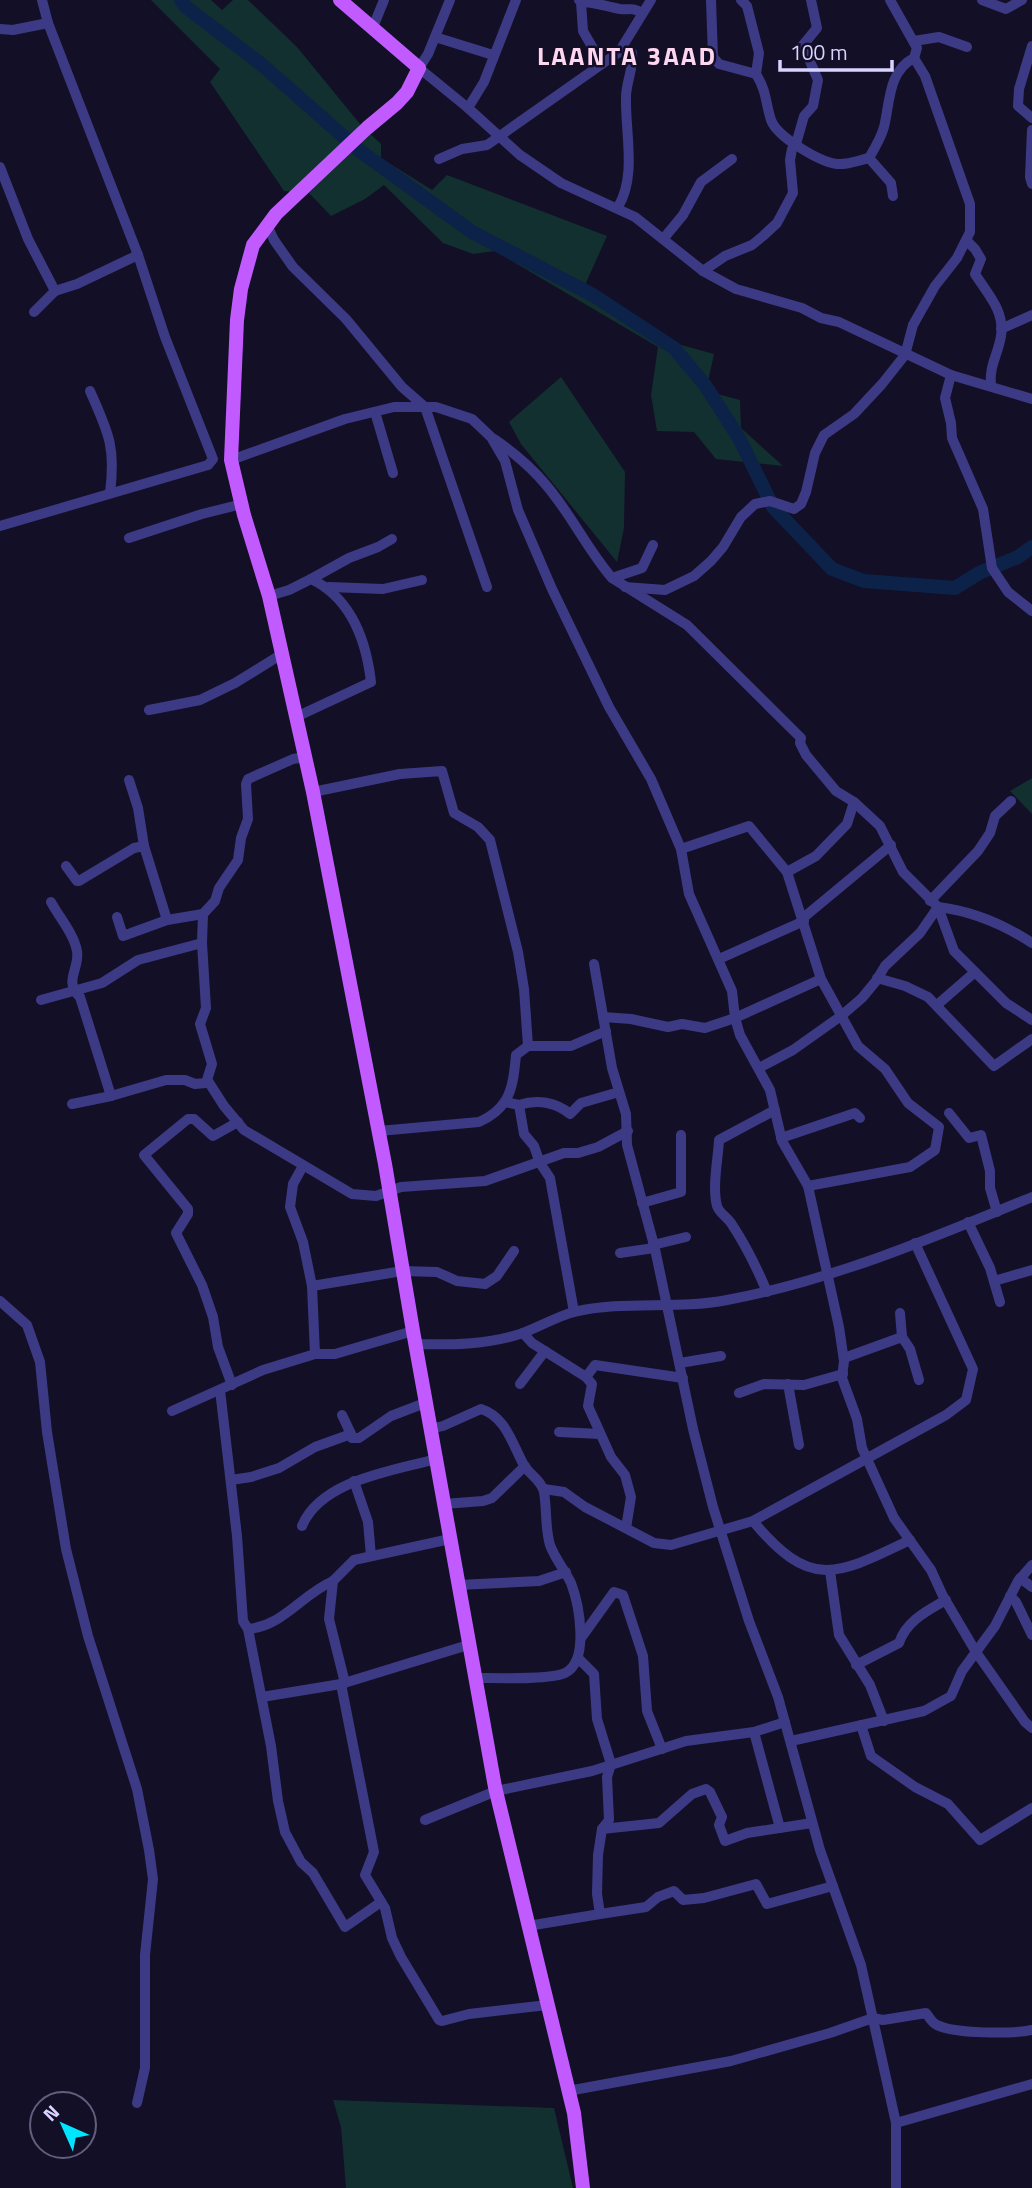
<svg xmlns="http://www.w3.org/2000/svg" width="1032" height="2188" font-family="'Titillium Web',sans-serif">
<rect width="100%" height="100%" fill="#130f26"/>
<!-- green -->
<g fill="#12302f">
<path d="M 151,0 L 211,0 L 222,10 L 233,0 L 248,0 L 297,47 L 360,124 L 381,144 L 381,158 L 432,190 L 447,175 L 607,236 L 585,285 L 667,341 L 714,354 L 706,391 L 740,400 L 741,428 L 783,466 L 716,459 L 694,432 L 657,431 L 651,395 L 658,347 L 495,251 L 473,254 L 443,243 L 384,185 L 365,199 L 331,216 L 309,193 L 284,191 L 210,82 L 220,69 Z"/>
<path d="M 561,377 L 625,472 L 624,528 L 617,562 L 521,444 L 509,422 Z"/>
<path d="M 1032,778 L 1032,814 L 1010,791 Z"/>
<path d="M 333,2100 L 554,2108 L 573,2188 L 346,2188 L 341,2127 Z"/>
</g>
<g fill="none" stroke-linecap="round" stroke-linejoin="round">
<!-- river -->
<path stroke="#0c2248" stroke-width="14" d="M 181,0 L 186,7 L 261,64 L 360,151 L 472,232 L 593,295 L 674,348 L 705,385 L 739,438 L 773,507 L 832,569 L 864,581 L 955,588 L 979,573 L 1018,557 L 1032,547"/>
<!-- minor -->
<g stroke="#3d3a85" stroke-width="10">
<path d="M 450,0 L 428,54 L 419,68 L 468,108 L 520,155 L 561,183 L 635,217 L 703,271 L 736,289 L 802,308 L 821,318 L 839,322 L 951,375 L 1032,399"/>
<path d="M 579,0 L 581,2 L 583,31 L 602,64"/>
<path d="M 711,0 L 713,57 L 719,64 L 756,74 C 767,92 765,101 771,120 C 777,137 820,162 837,164 C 847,165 860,160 869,158 C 875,148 881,138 884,127 C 890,103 888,71 914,58 L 917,48 L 890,0"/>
<path d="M 741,0 L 747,6 L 759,53 L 756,74"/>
<path d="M 982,0 L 1006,9 L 1022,0"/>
<path d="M 581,2 C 596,2 607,7 620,9 C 631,10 631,7 642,13"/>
<path d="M 373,27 L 384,0"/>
<path d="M 0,29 L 13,30 L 48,23"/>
<path d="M 435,37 L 493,55"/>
<path d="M 914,41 L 939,37 L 967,47"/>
<path d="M 1032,46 L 1019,89 L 1018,106 L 1032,118"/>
<path d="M 468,108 L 484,82 L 516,0"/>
<path d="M 1032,130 L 1030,177 L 1032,184"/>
<path d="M 869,158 L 891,183 L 893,196"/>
<path d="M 439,159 L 462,149 L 487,145 L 619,52 L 651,0"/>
<path d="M 0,167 L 28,239 L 55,291 L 34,312"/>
<path d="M 618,207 C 637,176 625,132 626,97 C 626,82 634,68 632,53 L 619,52"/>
<path d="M 267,225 L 274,240 L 293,267 L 346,319 L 402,387 L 425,407 L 487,587"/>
<path d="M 664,238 L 683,215 L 701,182 L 732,159"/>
<path d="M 967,241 L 975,249 L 981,259 L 975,274 C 987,293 1005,311 1001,336 C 998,355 989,365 991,385"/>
<path d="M 703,271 L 725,256 L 752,245 L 763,236 L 777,223 L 793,193 L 790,160 L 792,149 L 796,144 L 804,116 L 813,106 L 818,80 L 803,45 L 817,28 L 811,0"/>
<path d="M 55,291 L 77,284 L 138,255"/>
<path d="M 1001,329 L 1032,315"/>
<path d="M 951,375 L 945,398 L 951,423 L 952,438 L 983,509 L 992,568 L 1008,592 L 1032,611"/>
<path d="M 90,391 C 108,432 116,446 110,493"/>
<path d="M 375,412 L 393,473"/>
<path d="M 494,439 C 513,452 531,467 546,485 C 571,514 587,549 612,578 L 642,568 L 653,545"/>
<path d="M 231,460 L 345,419 L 394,407 L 436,407 L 472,419 L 491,437 L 505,461 L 518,510 L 552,589 L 609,707 L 651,779 L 681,849 L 689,894 L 732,991 L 735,1018 L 740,1035 L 770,1090 L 782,1141 L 808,1186 L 839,1327 L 844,1361 L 842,1378 L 857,1419 L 862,1448 L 894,1518 L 931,1570 L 943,1596 L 976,1652 L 1025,1722 L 1032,1728"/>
<path d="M 0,526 L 208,465 L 213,459 L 165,337 L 138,255 L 48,23 L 42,0"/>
<path d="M 129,538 L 202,514 L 242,504"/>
<path d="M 612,578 L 687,625 L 801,738 L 800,743 L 806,755 L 836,791 L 854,802 L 880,826 L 903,872 L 938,907 L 954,951 L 1006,1003 L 1032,1020"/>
<path d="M 311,579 L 349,558 L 378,547 L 392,539"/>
<path d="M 329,587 L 383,589 L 422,580"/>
<path d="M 625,587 L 665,590 L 694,576 L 711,561 L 723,547 L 741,517 L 755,504 L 770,501 L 794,509 L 801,504 L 806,492 L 815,453 L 824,435 L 854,414 L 882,384 L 905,355 L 913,325 L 935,286 L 957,258 L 970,232 L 970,204 L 925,76 L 914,58"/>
<path d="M 269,596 L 289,590 L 311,579 C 351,598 366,639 371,682 L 296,717"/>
<path d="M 149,710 L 200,700 L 235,683 L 282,654"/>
<path d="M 129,780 L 138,808 L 144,846 L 167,920"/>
<path d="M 313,792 L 400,774 L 442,771 L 454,813 L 478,827 L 490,840 L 518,952 L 524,989 L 528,1046 L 516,1055 C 513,1086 511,1108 479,1122 L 379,1131"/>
<path d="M 681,849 L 749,826 L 787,872 L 821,979 L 858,1046 L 885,1069 L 908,1103 L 939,1127 L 935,1150 L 910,1167 L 808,1186"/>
<path d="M 66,866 L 77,881 L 79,881 L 134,848 L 144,846"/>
<path d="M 787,872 L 816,856 L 847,824 L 854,802"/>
<path d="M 930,901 L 978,851 L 990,833 L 995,816 L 1011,801"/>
<path d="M 51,902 C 59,917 74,934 77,951 C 80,969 63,981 80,997 L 111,1096"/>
<path d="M 938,907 C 972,911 1003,924 1032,943"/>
<path d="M 117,917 L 123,936 L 167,920 L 203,914"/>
<path d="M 803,918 L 891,845"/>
<path d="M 719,959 L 804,921"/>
<path d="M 594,964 L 612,1068 L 626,1114 L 627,1145 L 655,1249 L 693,1429 L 713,1507 L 749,1621 L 778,1697 L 820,1850 L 861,1965 L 896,2123 L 896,2188"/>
<path d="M 877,978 L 905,986 L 928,997 L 994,1066 L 1032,1039"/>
<path d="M 41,1000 L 102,983 L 138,960 L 202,943 L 203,914 L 215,901 L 219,888 L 238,860 L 241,838 L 248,819 L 246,784 L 248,779 L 293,759 L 305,757"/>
<path d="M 937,1005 L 975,972"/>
<path d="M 603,1017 L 631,1019 L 668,1027 L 682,1024 L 705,1028 L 735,1018 L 821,979"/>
<path d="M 528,1046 L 571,1046 L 606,1031"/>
<path d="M 759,1068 L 793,1050 L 841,1016 L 862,998 L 876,981 L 885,966 L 920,933 L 938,907"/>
<path d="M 208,1081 L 224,1106 L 244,1130 L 352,1194 L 376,1196 L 401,1187 L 485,1181 L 564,1153 L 578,1153 L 598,1147 L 628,1131"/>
<path d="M 505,1102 L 519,1105 L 524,1134 L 534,1146 L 540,1163 L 550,1178 L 574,1312"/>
<path d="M 72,1104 L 111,1096 L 166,1080 L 185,1080 L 195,1084 L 206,1083 L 212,1064 L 200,1024 L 206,1008 L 202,943"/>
<path d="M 519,1105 C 537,1099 556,1102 570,1114 L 581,1103 L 619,1092"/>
<path d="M 949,1113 L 969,1138 L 981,1135 L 990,1171 L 990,1188 L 997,1212"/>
<path d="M 781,1138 L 855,1113 L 860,1118"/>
<path d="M 303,1166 L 293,1184 L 290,1207 L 303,1242 L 312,1286 L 315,1354"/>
<path d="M 642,1203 L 681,1192 L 681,1135"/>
<path d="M 968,1222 L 990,1268 L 1000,1302"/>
<path d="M 653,1245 L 686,1237"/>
<path d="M 620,1253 L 654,1248"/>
<path d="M 994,1281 L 1032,1270"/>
<path d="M 312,1286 L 402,1271 L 437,1272 L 457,1281 L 485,1284 L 497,1276 L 514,1251"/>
<path d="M 767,1292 C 757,1268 745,1244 731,1223 C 727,1217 719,1213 717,1206 C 712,1186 718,1160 719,1140 L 775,1110"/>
<path d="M 0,1301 L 27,1325 L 40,1362 L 47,1432 L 66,1549 L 88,1636 L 137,1789 L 149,1850 L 153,1879 L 145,1955 L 145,2068 L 137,2103"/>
<path d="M 900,1313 L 902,1337"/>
<path d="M 523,1333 L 532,1343 L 586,1377 L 592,1384 L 588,1406 L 611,1457 L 625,1475 L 631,1497 L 626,1528"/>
<path d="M 415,1344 C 451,1345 485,1345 520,1334 C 538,1328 555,1317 574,1312 C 624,1300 677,1310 727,1300 C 830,1281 935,1237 1032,1197"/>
<path d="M 844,1358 L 902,1337 L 910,1349 L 919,1380"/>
<path d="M 680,1363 L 721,1356"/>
<path d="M 586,1377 L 595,1365 L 683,1378"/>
<path d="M 520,1384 L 545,1351"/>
<path d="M 788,1384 L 799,1445"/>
<path d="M 232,1385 L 218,1347 L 213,1317 L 202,1285 L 176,1233 L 188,1214 L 188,1209 L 144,1155 L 188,1119 L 194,1119 L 213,1136 L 238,1122"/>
<path d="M 220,1390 L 237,1536 L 243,1621 L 248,1629 L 271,1746 L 278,1801 L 285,1832 L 301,1862 L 313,1873 L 345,1927 L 381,1902"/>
<path d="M 739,1393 L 764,1384 L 804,1385 L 843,1374"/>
<path d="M 172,1411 L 263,1370 L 315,1354 L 335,1354 L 413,1331"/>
<path d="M 342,1415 L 351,1434"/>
<path d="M 430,1429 L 443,1426 L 481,1409 C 507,1417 513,1447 525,1467 C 531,1475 542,1482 544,1492 C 547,1510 545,1528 550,1545 C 555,1559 565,1570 571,1583 C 579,1604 590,1661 565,1673 C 550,1680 494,1678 475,1678"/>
<path d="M 559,1432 L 600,1434"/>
<path d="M 231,1480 L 251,1477 L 279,1468 L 315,1447 L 351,1434 L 352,1438 L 359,1438 L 391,1416 L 425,1403"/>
<path d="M 354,1481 L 368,1522 L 371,1556"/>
<path d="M 544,1489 L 564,1492 L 585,1507 L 654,1543 L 671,1545 L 753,1521 L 946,1415 L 966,1400 L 973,1369 L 915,1243"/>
<path d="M 444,1504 L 483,1501 L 492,1498 L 525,1466"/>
<path d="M 753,1521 C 811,1591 837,1575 910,1540"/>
<path d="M 302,1526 C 321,1480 393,1471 436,1459"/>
<path d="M 830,1571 L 839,1635 L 870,1685 L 884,1721"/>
<path d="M 1020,1578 L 1032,1587"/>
<path d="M 458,1585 L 539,1581 L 566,1572"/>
<path d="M 1010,1596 L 1016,1602 L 1032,1635"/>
<path d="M 248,1629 C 283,1626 301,1595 333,1581"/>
<path d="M 581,1638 L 614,1592 L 623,1595 L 643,1656 L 647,1711 L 662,1749"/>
<path d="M 856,1665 L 899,1643 C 906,1621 927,1611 946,1600"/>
<path d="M 345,1683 L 329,1619 L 333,1581 L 354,1560 L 450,1539"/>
<path d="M 341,1684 L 374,1852 L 365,1875 L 385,1908 L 392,1938 L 401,1957 L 439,2020 L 442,2021 L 469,2014 L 547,2005"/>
<path d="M 262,1697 L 341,1684 L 468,1645"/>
<path d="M 861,1725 L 871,1756 L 915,1787 L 948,1804 L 980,1840 L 1032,1808"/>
<path d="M 754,1732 L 780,1828"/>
<path d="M 791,1741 L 924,1711 L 951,1696 L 962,1671 L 995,1626 L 1018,1581 L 1032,1565"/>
<path d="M 425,1820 L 496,1791 L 592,1771 L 686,1741 L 754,1732 L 785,1722"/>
<path d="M 602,1829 L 659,1823 L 692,1794 L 706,1789 L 710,1792 L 722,1817 L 719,1825 L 725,1841 L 747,1833 L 812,1823"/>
<path d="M 600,1914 L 646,1907 L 658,1897 L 674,1891 L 683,1900 L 704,1898 L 756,1884 L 767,1904 L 833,1886"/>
<path d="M 528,1926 L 600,1914 L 597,1894 L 598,1855 L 602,1829 L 609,1820 L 607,1777 L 611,1764 L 597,1719 L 594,1674 L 579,1659"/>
<path d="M 568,2091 L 731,2061 L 830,2033 L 873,2018 L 883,2020 L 926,2013 C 929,2017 932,2023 937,2025 C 954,2034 1013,2034 1032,2030"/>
<path d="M 896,2123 L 1032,2084"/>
</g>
<!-- major -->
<path stroke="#c25bff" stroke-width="14" d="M 340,0 L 419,68 L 407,92 L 397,103 L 367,128 L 276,214 L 253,245 L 241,289 L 237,320 L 231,460 L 244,515 L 269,596 L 313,792 L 385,1164 L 413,1331 L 495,1787 L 574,2113 L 583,2188"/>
</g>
<g text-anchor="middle" stroke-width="5" stroke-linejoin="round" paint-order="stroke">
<!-- district labels -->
<g font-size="26" font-weight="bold" letter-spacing="2" fill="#ffd6f0" stroke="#130f26">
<text x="627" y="65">LAANTA 3AAD</text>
</g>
</g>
<!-- north arrow -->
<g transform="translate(63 2125) rotate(315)"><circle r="33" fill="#130f26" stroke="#625e7d" stroke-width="2"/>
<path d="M0-5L12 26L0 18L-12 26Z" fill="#00e5ff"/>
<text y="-10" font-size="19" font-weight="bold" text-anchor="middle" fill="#d9d4ff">N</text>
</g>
<!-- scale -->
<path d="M780 60v10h112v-10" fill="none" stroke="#d9d4ff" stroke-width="3.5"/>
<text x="790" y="60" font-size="21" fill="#d9d4ff" stroke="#130f26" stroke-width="5" paint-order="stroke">100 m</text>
</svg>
